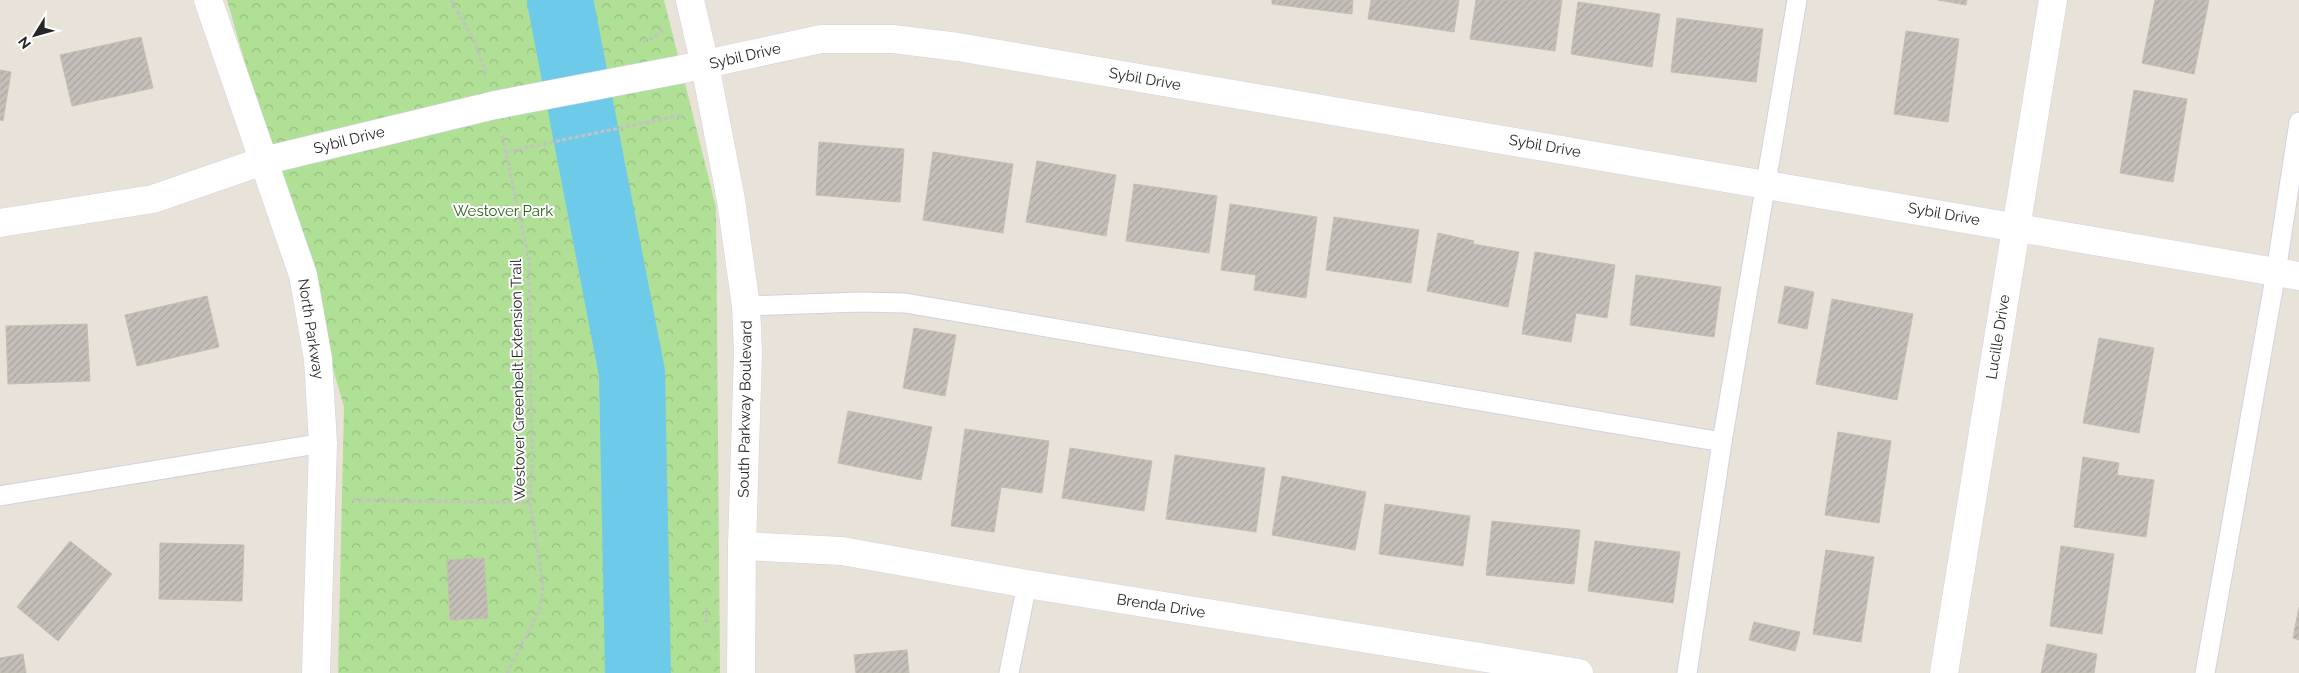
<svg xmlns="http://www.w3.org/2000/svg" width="2299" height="673" font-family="Raleway,sans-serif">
<defs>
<pattern id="park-crowns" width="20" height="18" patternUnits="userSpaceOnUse" patternTransform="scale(1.25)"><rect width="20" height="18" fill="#b0df96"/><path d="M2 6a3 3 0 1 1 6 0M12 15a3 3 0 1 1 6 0" fill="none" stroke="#97bf81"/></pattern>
<pattern id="building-hatch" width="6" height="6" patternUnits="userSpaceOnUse" patternTransform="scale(1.25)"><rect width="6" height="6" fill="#c4bfb8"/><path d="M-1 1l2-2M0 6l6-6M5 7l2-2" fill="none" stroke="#a8a49e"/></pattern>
</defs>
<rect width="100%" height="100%" fill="#e9e2d8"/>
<!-- park -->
<path fill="url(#park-crowns)" d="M 227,0 L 664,0 L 716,207 L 720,673 L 338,673 L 344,407 Z"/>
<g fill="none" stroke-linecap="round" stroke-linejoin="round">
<!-- river -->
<path stroke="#6ecae9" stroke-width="66" d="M 560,0 L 632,373 L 638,673"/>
</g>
<!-- building -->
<g fill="url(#building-hatch)" stroke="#c4beb3">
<path d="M 1272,0 L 1353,0 L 1352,14 L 1272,4 Z"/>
<path d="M 1371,0 L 1459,0 L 1454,32 L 1368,19 Z"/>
<path d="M 1476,0 L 1562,0 L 1555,51 L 1470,39 Z"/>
<path d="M 1938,0 L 1967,0 L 1966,5 Z"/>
<path d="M 2155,0 L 2209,0 L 2194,74 L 2142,63 Z"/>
<path d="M 1578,2 L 1660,14 L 1652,67 L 1571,54 Z"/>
<path d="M 1677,18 L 1763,29 L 1756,82 L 1671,72 Z"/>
<path d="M 1906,31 L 1959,39 L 1948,122 L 1894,114 Z"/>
<path d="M 141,37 L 153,88 L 72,106 L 60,55 Z"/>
<path d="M 0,70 L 11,72 L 3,121 L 0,120 Z"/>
<path d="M 2134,90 L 2187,99 L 2173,182 L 2120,173 Z"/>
<path d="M 819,142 L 904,149 L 900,202 L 816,195 Z"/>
<path d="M 933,152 L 1013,164 L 1003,233 L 923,220 Z"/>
<path d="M 1037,161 L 1116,175 L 1106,236 L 1026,222 Z"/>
<path d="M 1134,184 L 1217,196 L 1209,253 L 1126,241 Z"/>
<path d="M 1230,204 L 1317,217 L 1306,298 L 1254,290 L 1256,275 L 1221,270 Z"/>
<path d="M 1334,217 L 1419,230 L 1411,283 L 1326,270 Z"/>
<path d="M 1438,233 L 1474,241 L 1473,244 L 1519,252 L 1508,307 L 1427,291 Z"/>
<path d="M 1535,252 L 1615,265 L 1607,318 L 1576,313 L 1571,342 L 1522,334 Z"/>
<path d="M 1636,275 L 1721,287 L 1714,337 L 1630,325 Z"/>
<path d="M 1785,286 L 1814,292 L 1807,329 L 1778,323 Z"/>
<path d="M 207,296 L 219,347 L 137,366 L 125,315 Z"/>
<path d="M 1832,299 L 1913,314 L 1897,400 L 1816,384 Z"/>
<path d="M 87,324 L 90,381 L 8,384 L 6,326 Z"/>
<path d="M 914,328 L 956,335 L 945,396 L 903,388 Z"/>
<path d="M 2099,338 L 2154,348 L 2139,433 L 2083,423 Z"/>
<path d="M 848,411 L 932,427 L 921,480 L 838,463 Z"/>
<path d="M 965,429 L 1049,441 L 1042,493 L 1001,487 L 994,532 L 951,526 Z"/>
<path d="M 1838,432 L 1891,441 L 1879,523 L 1825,515 Z"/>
<path d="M 1070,448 L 1152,461 L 1144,511 L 1062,498 Z"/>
<path d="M 1175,455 L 1265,468 L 1256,532 L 1166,519 Z"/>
<path d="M 2083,457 L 2119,463 L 2117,475 L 2154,480 L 2146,537 L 2074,527 Z"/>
<path d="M 1282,476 L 1366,492 L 1355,550 L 1272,535 Z"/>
<path d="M 1385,504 L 1470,516 L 1463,566 L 1379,554 Z"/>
<path d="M 1492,521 L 1580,530 L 1574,584 L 1486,575 Z"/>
<path d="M 70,541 L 112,574 L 58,641 L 17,607 Z"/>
<path d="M 1595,541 L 1680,552 L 1673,603 L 1588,591 Z"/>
<path d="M 160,543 L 244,545 L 242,601 L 159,599 Z"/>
<path d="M 2061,546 L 2114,554 L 2102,634 L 2050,626 Z"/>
<path d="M 1826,550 L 1874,557 L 1861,642 L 1813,634 Z"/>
<path d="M 484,558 L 488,618 L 450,620 L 447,560 Z"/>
<path d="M 2299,607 L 2299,640 L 2293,638 Z"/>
<path d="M 1754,622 L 1800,632 L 1795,651 L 1749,640 Z"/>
<path d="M 2047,644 L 2097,654 L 2094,673 L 2041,673 Z"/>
<path d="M 907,650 L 909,673 L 856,673 L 854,655 Z"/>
<path d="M 23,654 L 26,673 L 0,673 L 0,658 Z"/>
</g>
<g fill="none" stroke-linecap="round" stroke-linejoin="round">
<defs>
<g id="lane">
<path d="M 746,306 L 859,302 L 905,303 L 1722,442"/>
<path d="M 0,496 L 323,443"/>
<path d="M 1009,673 L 1027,584"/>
<path d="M 1687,673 L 1722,442 L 1797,0"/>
<path d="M 2205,673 L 2276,272 L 2299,122"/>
</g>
<g id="street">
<path d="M 208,0 L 303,275 L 318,359 L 323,443 L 316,673"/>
<path d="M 742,546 L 842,551 L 1027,584 L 1579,673"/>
<path d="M 1944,673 L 2053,0"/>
</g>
<g id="secondary">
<path d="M 690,0 L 705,65 L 731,200 L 746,306 L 748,352 L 742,546 L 741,673"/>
<path d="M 0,223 L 153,199 L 263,161 L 495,105 L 678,70 L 821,39 L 893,39 L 958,47 L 2299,276"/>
</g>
</defs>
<!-- lane casing -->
<use href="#lane" stroke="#ced2e0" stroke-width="21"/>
<!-- street casing -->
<use href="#street" stroke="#ced2e0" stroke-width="29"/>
<!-- secondary casing -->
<use href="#secondary" stroke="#ced2e0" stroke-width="29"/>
<!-- path -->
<g stroke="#c3c3c3" stroke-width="3" stroke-dasharray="4 2.5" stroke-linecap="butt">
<path d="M 451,0 L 475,42 L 486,74"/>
<path d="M 643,41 L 653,38 L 663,30"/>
<path d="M 502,136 L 529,259 L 532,463 L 530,503 L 543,585 L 540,609 L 507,673"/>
<path d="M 505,152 L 682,115"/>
<path d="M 353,500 L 530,503"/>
<path d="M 706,623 L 707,607"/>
</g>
<!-- lane -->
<use href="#lane" stroke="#fff" stroke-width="19"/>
<!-- street -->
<use href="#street" stroke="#fff" stroke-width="28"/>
<!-- secondary -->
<use href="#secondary" stroke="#fff" stroke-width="28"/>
</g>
<g text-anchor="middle" stroke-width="4" stroke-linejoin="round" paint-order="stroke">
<!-- street labels -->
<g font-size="15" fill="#272727" stroke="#fff">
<text transform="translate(745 56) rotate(-13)" y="5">Sybil Drive</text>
<text transform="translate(1145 79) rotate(10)" y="5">Sybil Drive</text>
<text transform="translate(349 140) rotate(-14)" y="5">Sybil Drive</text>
<text transform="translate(1545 146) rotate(10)" y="5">Sybil Drive</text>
<text transform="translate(1944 214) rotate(10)" y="5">Sybil Drive</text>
<text transform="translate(311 329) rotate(81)" y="5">North Parkway</text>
<text transform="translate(1998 337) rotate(-81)" y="5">Lucille Drive</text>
<text transform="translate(518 380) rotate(-91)" y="5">Westover Greenbelt Extension Trail</text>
<text transform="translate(745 409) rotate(-89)" y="5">South Parkway Boulevard</text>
<text transform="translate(1161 606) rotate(9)" y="5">Brenda Drive</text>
</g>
<!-- park labels -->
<g font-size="15" fill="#2b5f1b" stroke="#fff">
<text x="503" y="216">Westover Park</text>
</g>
</g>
<!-- north arrow -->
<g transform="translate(35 35) rotate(233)" stroke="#ffffff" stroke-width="4" paint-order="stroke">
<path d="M0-4L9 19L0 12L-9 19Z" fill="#272727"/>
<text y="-8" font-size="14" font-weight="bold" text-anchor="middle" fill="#272727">N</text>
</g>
</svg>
